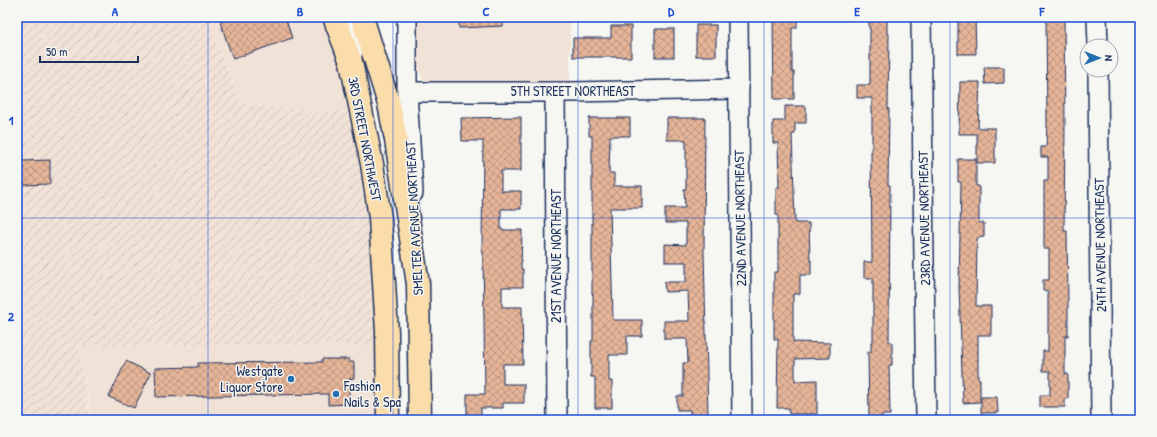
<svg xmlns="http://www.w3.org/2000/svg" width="1157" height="437" font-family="'Patrick Hand',sans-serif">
<defs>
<pattern id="industrial-furrows" width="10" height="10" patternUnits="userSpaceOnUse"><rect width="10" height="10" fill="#f1e2d7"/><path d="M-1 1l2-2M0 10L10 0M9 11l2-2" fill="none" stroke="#cec2bb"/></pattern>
<pattern id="building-cross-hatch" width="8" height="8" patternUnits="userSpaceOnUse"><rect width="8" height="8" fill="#e6b598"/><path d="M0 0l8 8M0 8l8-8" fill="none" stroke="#ba947f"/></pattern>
</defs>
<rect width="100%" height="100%" fill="#f6f6f2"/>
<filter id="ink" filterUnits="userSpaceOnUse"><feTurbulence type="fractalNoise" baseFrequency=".025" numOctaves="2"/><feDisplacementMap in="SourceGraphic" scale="8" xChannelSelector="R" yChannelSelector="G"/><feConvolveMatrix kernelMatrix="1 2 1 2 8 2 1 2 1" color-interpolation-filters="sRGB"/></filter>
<g filter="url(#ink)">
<!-- built -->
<g fill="#f1e2d7">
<path d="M 207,17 L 334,17 L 362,114 L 241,104 Z"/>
<path d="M 414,17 L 570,17 L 570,92 L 430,92 L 414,64 Z"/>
<path d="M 387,345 L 388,420 L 92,420 L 79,346 Z"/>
</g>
<!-- industrial -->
<path fill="url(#industrial-furrows)" d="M 17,17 L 207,17 L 241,104 L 362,114 L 387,345 L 79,346 L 91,420 L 17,420 Z"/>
<!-- building -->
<g fill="url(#building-cross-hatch)" stroke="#1b2f5e">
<path d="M 235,17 L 285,17 L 292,38 L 233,59 L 220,22 Z"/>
<path d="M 459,17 L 503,17 L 503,26 L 459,28 Z"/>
<path d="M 773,17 L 797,17 L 797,28 L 792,28 L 792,72 L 794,72 L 794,99 L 774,99 Z"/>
<path d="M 869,17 L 887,17 L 887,34 L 889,34 L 888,109 L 889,109 L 888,185 L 890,185 L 889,342 L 892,342 L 892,365 L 889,365 L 890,415 L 882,415 L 882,420 L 869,420 L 868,352 L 871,352 L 871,342 L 873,342 L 873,278 L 864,278 L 864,262 L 872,262 L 871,148 L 872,148 L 872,98 L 857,98 L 857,85 L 870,85 L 870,28 L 869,28 Z"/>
<path d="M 958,17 L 975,17 L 976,54 L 958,54 Z"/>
<path d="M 1046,18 L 1064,18 L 1065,124 L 1064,231 L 1067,231 L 1068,304 L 1068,336 L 1065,336 L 1065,374 L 1068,374 L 1068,399 L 1065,399 L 1065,407 L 1040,407 L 1040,395 L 1050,395 L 1050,371 L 1043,371 L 1043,351 L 1048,351 L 1048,291 L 1043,291 L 1043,280 L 1049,280 L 1049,249 L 1044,249 L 1044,181 L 1048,181 L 1048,157 L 1041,157 L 1041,147 L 1046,147 L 1047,124 Z"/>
<rect x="696" y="25" width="20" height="31"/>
<path d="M 611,26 L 631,26 L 631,57 L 573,57 L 573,38 L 611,38 Z"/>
<rect x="655" y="29" width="19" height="28"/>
<path d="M 984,67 L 1004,67 L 1004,83 L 985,84 Z"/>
<path d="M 960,82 L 980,82 L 978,128 L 995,128 L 995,163 L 977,163 L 977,134 L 959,134 Z"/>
<path d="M 785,106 L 806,106 L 806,123 L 795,123 L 795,134 L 792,134 L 795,223 L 809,223 L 810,261 L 811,260 L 811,275 L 800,275 L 800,294 L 793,294 L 793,342 L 830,343 L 830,358 L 795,359 L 795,381 L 817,380 L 817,414 L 789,414 L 789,408 L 777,408 L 778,339 L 774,339 L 774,272 L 778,272 L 778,215 L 776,215 L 776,187 L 779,187 L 778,143 L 773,143 L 773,121 L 785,121 Z"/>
<path d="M 521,117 L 521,171 L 501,171 L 501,191 L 521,191 L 521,209 L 501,209 L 501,230 L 522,230 L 521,269 L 523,269 L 523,287 L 502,287 L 502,307 L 522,307 L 523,364 L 503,364 L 503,384 L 524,384 L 524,403 L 503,403 L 503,408 L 481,408 L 481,418 L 467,418 L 467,394 L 485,394 L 483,252 L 482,252 L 483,141 L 462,141 L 461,118 Z"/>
<path d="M 589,118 L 630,118 L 630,136 L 610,136 L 609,173 L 614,173 L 614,186 L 642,186 L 642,208 L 610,208 L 613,320 L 642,320 L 642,336 L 627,336 L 627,355 L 609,355 L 609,381 L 612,381 L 612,408 L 595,408 L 595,377 L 591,377 L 591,341 L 593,341 L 593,294 L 592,294 L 592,136 L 589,136 Z"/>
<path d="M 667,118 L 705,118 L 704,253 L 708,415 L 690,415 L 690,410 L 677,410 L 677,396 L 683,396 L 683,363 L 688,363 L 687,339 L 664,339 L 664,321 L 689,321 L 688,291 L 665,292 L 664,282 L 686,282 L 686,262 L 665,262 L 665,244 L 686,245 L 686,223 L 665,223 L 665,208 L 685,208 L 684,189 L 686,189 L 686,140 L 667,140 Z"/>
<path d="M 958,159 L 976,159 L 976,186 L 979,186 L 979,223 L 984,223 L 984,237 L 977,238 L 976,306 L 991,306 L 991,335 L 978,335 L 978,379 L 980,379 L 980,402 L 963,403 L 959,287 L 961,182 L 958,182 Z"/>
<path d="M 50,160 L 50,184 L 23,185 L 22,161 Z"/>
<path d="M 322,359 L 349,359 L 349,362 L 354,362 L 354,378 L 349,379 L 349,404 L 328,405 L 328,394 L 156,397 L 155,368 L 198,367 L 198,363 L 322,362 Z"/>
<path d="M 126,361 L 151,373 L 134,408 L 109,397 Z"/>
<path d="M 981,397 L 997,397 L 998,413 L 981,413 Z"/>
</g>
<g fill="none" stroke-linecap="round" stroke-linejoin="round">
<defs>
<g id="minor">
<path d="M 407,17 L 407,92 L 413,193"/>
<path d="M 738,17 L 742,420"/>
<path d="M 921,17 L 926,420"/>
<path d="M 1097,17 L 1098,46"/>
<path d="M 351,62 L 358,17"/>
<path d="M 1098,70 L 1101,420"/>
<path d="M 407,92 L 570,92 L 739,89"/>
<path d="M 555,92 L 557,420"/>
</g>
<g id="highway">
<path d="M 334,17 L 351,62 L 372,164 L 380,218 L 387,332 L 388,420"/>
<path d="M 362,17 L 389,104 L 396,140 L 418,284 L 420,420"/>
</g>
</defs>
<!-- minor casing -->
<use href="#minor" stroke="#1b2f5e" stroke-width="22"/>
<!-- highway casing -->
<use href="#highway" stroke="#1b2f5e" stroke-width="25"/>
<!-- minor -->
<use href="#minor" stroke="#f6f6f2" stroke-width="19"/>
<!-- highway -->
<use href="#highway" stroke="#faddab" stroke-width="22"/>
</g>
</g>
<!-- grid -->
<path fill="none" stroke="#1d4ed8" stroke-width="1" stroke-opacity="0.55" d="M 208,17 L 208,420M 393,17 L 393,420M 578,17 L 578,420M 764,17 L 764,420M 950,17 L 950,420M 17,218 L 1140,218"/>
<!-- markers -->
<g fill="#1f6fb2" stroke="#f6f6f2" stroke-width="1.5">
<circle cx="291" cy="379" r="4"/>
<circle cx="336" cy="394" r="4"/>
</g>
<g text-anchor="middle" stroke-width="3" stroke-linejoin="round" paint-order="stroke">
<!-- street labels -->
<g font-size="14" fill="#1b2f5e" stroke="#f6f6f2">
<text x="573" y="96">5TH STREET NORTHEAST</text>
<text transform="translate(365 139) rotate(79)" y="5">3RD STREET NORTHWEST</text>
<text transform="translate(414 218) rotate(-93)" y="5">SMELTER AVENUE NORTHEAST</text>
<text transform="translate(740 218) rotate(-91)" y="5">22ND AVENUE NORTHEAST</text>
<text transform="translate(924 218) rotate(-91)" y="5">23RD AVENUE NORTHEAST</text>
<text transform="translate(1100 245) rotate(-91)" y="5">24TH AVENUE NORTHEAST</text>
<text transform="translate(556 256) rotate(-90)" y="5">21ST AVENUE NORTHEAST</text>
</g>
<!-- poi labels -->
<g font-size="14" fill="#1b2f5e" stroke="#f6f6f2" text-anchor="end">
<text x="283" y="376">Westgate<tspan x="283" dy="16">Liquor Store</tspan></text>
<text x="344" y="391" text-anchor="start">Fashion<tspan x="344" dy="16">Nails &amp; Spa</tspan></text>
</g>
</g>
<!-- margin -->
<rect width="1157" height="437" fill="none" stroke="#f6f6f2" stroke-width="44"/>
<!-- north arrow -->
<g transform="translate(1099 58) rotate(90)"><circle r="19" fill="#f6f6f2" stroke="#9ea6b7"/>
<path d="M0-3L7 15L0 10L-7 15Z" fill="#1f6fb2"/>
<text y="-6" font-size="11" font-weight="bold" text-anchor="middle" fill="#1b2f5e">N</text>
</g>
<!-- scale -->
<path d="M40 56v6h98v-6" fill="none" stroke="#1b2f5e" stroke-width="2"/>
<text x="46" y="56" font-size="12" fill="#1b2f5e" stroke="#f6f6f2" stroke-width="3" paint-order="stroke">50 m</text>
<rect x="22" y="22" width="1113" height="393" fill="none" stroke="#1d4ed8" stroke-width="1.5"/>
<g font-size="13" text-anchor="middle" font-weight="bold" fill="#1d4ed8">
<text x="115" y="16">A</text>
<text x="300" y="16">B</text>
<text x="486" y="16">C</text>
<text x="671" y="16">D</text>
<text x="857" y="16">E</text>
<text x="1042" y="16">F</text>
<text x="11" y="125">1</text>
<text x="11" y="321">2</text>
</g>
</svg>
